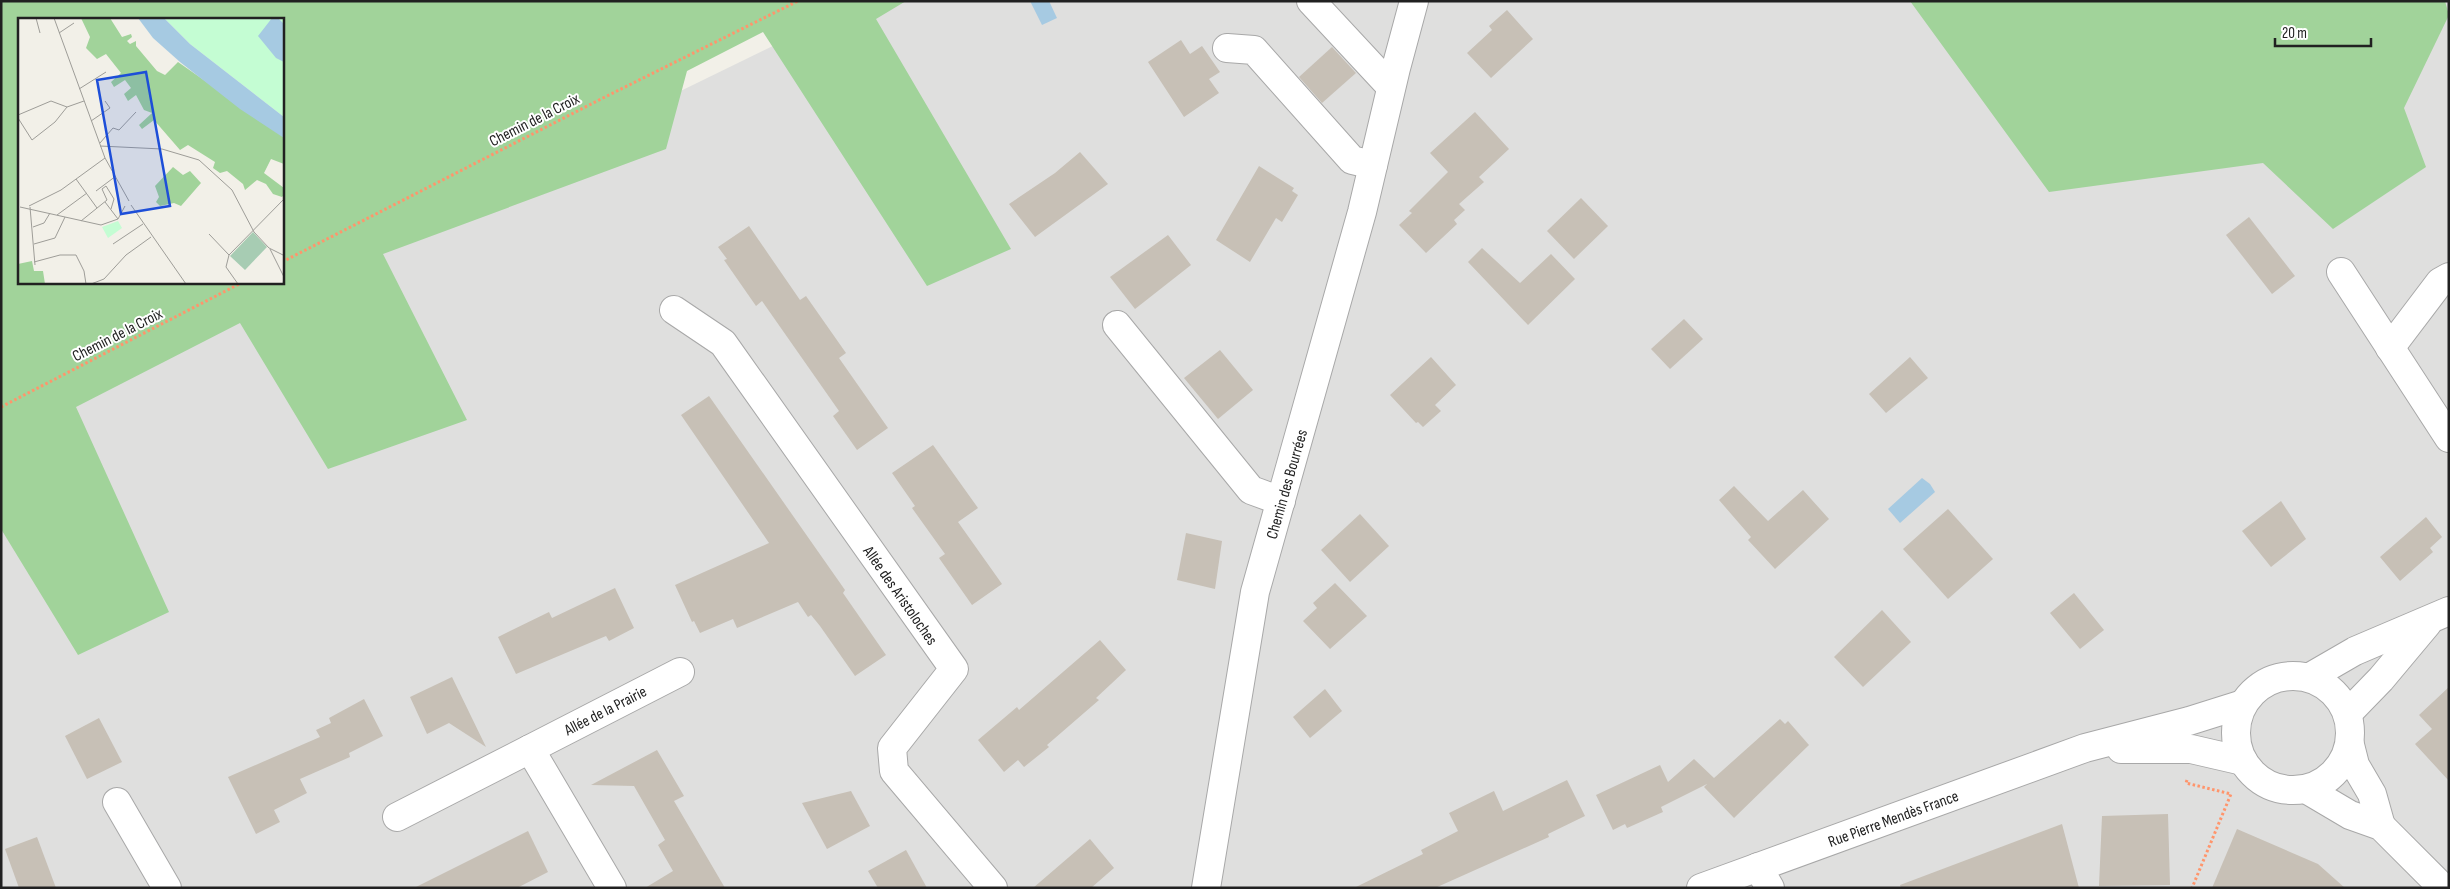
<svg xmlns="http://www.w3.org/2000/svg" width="2450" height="889" font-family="'Sofia Sans Condensed',sans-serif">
<rect width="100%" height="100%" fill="#f2f0e8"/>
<!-- residential -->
<path fill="#dfdfde" d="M 865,1 L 2449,1 L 2449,888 L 1,888 L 1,423 Z"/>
<!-- forest -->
<g fill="#a1d39a" fill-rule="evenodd">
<path d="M 1,1 L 906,1 L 876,19 L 1011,249 L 927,286 L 763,32 L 687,71 L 666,149 L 383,254 L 467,420 L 328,469 L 240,323 L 76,407 L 169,612 L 78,655 L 1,529 ZM 19,19 L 282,19 L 282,282 L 19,282 Z"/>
<path d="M 1910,1 L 2445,1 L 2449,15 L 2404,108 L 2426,167 L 2333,229 L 2263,163 L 2049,192 Z"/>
</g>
<!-- water -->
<g fill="#a6cae2">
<path d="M 1030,1 L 1049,1 L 1057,18 L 1042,25 Z"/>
<path d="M 1922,478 L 1930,484 L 1935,492 L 1900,523 L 1888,509 Z"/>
</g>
<!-- building -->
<g fill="#c7c0b6">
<path d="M 1507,10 L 1533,39 L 1491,78 L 1467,53 L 1492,30 L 1489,26 Z"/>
<path d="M 1181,40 L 1190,54 L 1202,46 L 1220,72 L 1209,79 L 1219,93 L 1184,117 L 1148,62 Z"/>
<path d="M 1332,47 L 1356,73 L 1322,103 L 1299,77 Z"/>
<path d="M 1475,112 L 1509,149 L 1479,177 L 1484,182 L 1459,204 L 1465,210 L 1454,220 L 1457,224 L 1426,253 L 1399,225 L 1412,213 L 1409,211 L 1448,172 L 1430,153 Z"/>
<path d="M 1080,152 L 1108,184 L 1035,237 L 1009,204 L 1055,173 Z"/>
<path d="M 1259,166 L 1294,188 L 1292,191 L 1298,195 L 1282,222 L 1276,218 L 1250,262 L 1216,240 Z"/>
<path d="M 1581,198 L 1608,226 L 1574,259 L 1547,231 Z"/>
<path d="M 2249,217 L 2295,276 L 2272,294 L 2226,235 Z"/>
<path d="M 749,226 L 800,300 L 806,296 L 846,353 L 839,358 L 888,428 L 857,450 L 833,416 L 839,411 L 762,301 L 756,306 L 724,260 L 727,259 L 718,247 Z"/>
<path d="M 1168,235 L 1191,265 L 1135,309 L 1110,277 Z"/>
<path d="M 1482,248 L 1520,283 L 1551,254 L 1575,279 L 1528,325 L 1468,262 Z"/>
<path d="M 1684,319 L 1703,339 L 1670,369 L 1651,349 Z"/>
<path d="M 1220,350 L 1253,390 L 1218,419 L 1184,378 Z"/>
<path d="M 1431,357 L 1456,385 L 1435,405 L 1441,411 L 1423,427 L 1418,422 L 1416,423 L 1390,395 Z"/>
<path d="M 1910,357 L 1928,378 L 1886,413 L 1869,394 Z"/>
<path d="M 709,396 L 845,590 L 843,593 L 886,655 L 855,676 L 820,626 L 811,615 L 808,617 L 798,602 L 737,628 L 733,619 L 700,633 L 694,621 L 692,622 L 675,585 L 769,543 L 681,415 Z"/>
<path d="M 933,445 L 978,508 L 958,522 L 1002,584 L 972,605 L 939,558 L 945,554 L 912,508 L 915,506 L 892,473 Z"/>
<path d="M 1734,486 L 1768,521 L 1803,490 L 1829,519 L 1775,569 L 1748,540 L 1751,537 L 1719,500 Z"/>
<path d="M 2281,501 L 2306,539 L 2271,567 L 2242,531 Z"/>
<path d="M 1948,509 L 1993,559 L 1948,599 L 1903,549 Z"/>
<path d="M 1360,514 L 1389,546 L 1350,582 L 1321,550 Z"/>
<path d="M 2426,517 L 2442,537 L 2430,548 L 2433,552 L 2400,581 L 2380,557 Z"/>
<path d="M 1186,533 L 1222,541 L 1215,589 L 1177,580 Z"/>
<path d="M 1335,583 L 1367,616 L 1330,649 L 1303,621 L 1317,608 L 1313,603 Z"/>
<path d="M 615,588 L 634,628 L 609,641 L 606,636 L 516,674 L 498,637 L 549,612 L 552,618 Z"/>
<path d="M 2074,593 L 2104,630 L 2080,649 L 2050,613 Z"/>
<path d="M 1882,610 L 1911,642 L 1863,687 L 1834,657 Z"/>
<path d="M 1100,640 L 1126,670 L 1096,698 L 1099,700 L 1047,745 L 1049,747 L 1024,767 L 1018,760 L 1004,772 L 978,740 L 1017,707 L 1019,710 Z"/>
<path d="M 452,677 L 486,747 L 449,723 L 427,734 L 410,697 Z"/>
<path d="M 2449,687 L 2449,781 L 2415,744 L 2432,729 L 2419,715 Z"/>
<path d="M 1325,689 L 1342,711 L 1310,738 L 1293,717 Z"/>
<path d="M 364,699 L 383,736 L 349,753 L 350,757 L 300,779 L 307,793 L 274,810 L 280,822 L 256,834 L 228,777 L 320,737 L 316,730 L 331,723 L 329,718 Z"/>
<path d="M 99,718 L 122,762 L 87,779 L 65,736 Z"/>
<path d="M 1780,719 L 1785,724 L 1788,721 L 1809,745 L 1734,818 L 1704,787 L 1707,784 L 1661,807 L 1663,812 L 1627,828 L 1625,824 L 1613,830 L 1596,795 L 1660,765 L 1668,782 L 1694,759 L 1714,778 Z"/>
<path d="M 657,750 L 684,796 L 674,801 L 725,888 L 645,888 L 673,871 L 658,845 L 665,840 L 634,786 L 591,785 Z"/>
<path d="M 1567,780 L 1585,816 L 1548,834 L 1549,837 L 1435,888 L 1354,888 L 1423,854 L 1421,850 L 1458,831 L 1449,813 L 1494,791 L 1503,811 Z"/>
<path d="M 851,791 L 870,826 L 827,849 L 802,803 Z"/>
<path d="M 2168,814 L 2170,885 L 2099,886 L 2102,816 Z"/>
<path d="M 2062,824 L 2079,888 L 1901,888 L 1900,885 Z"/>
<path d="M 2237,829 L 2318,864 L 2345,888 L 2212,888 Z"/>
<path d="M 528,831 L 548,872 L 517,888 L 414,888 Z"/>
<path d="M 37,837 L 56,888 L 19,888 L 5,849 Z"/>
<path d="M 1090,839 L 1114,868 L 1091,888 L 1033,888 Z"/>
<path d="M 906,850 L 927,888 L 878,888 L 868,871 Z"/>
</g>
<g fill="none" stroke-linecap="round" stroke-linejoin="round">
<defs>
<g id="minor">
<path d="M 1311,1 L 1391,87"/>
<path d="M 1227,48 L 1254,50 L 1352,160 L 1373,165"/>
<path d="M 2341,272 L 2449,438"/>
<path d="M 674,310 L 723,343 L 954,669 L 892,748 L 894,771 L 993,888"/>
<path d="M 1117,325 L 1251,490 L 1281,501"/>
<path d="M 2390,348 L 2440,282 L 2449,277"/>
<circle cx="2293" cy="733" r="57"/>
<path d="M 2310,677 L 2355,651 L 2449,611"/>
<path d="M 2348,713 L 2381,679 L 2427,624"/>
<path d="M 2350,745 L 2355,765 L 2372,794 L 2381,826"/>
<path d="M 530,749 L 680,672"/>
<path d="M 2121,749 L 2191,749 L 2243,761"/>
<path d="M 2306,789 L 2350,815 L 2381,826 L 2443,888"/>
<path d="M 117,802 L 167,888"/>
<path d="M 397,817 L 530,749 L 612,888"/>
<path d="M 1758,867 L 1770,888"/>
<path d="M 1206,888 L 1255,592 L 1362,212 L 1396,68 L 1414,1"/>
<path d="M 1701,888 L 2085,748 L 2189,721 L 2243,704"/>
</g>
</defs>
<!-- minor casing -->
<use href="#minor" stroke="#a8a8a8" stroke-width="30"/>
<!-- path -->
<g stroke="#ff956c" stroke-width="3" stroke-dasharray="2.5 2.5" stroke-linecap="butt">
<path d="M 282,262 L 603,98 L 798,1"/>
<path d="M 1,407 L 243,282"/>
<path d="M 2187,780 L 2186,783 L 2231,794 L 2192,888"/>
</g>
<!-- minor -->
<use href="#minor" stroke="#fff" stroke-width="28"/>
</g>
<g text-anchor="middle" stroke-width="4" stroke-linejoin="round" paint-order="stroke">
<!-- street labels -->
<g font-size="16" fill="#212121" stroke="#fff">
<text transform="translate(534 119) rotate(-27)" y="6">Chemin de la Croix</text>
<text transform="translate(117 334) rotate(-27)" y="6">Chemin de la Croix</text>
<text transform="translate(1286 484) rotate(-74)" y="6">Chemin des Bourrées</text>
<text transform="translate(901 595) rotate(55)" y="6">Allée des Aristoloches</text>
<text transform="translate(605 710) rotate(-27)" y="6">Allée de la Prairie</text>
<text transform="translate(1893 818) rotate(-20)" y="6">Rue Pierre Mendès France</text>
</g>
</g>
<!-- overview -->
<g transform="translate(18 18)">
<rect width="266" height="266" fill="#f2f0e8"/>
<path d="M 63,0 L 92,0 L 104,19 L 113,16 L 114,19 L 109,23 L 112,26 L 118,23 L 118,28 L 139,53 L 147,57 L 160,44 L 266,118 L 266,146 L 253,141 L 246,155 L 266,170 L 266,177 L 264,179 L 255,176 L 248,166 L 239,162 L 227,172 L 225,166 L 209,153 L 202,155 L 195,150 L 197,144 L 170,127 L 162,132 L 136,102 L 124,111 L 121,107 L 134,95 L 126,92 L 118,77 L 110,83 L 106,76 L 113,70 L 107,62 L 96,69 L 93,64 L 103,55 L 88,36 L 79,41 L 68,30 L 72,19 ZM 155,149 L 165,157 L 172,153 L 183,165 L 163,188 L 156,185 L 142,188 L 138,184 L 141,179 L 137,168 ZM 14,243 L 16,253 L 25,253 L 27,266 L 0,266 L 0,246 Z" fill="#a1d39a"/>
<path d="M 235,214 L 249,229 L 227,252 L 212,238 Z" fill="#a7ccb3"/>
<path d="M 146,0 L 266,0 L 266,99 L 172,26 ZM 100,203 L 104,210 L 90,220 L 84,209 Z" fill="#c4fdd3"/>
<path d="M 120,0 L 146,0 L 172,26 L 266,99 L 266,120 L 222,91 L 162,44 L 135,20 ZM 254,0 L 260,0 L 266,6 L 266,44 L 258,40 L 240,18 Z" fill="#a6cae2"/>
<path fill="none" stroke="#9e9d98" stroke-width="1" d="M 18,0 L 22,15M 36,0 L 87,140 L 111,183M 41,15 L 56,5M 61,71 L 88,54M 0,97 L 33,83 L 49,89 L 66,83M 0,100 L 14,122 L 37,104 L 49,89M 73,103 L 92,90 L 87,83M 82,125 L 95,110 L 101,112 L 118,94M 82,128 L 144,131 L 181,142 L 214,172 L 236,214 L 251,230 L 267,238M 58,161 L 79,190M 78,173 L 98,158M 87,184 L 100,201M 113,187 L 168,266M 11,188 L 43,172 L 87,140M 2,189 L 83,207 L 100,201 L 107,188M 12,189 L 17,247M 39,197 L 69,175M 63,203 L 89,182 L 84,171 L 88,168 L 96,181 L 93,191M 15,209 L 26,205 L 32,195M 191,216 L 211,237M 16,226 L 37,220 L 47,199M 95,226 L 125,206M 252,231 L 266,259 L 265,266M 16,244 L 42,237 L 58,237 L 66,253 L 68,266M 73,266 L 86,261 L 108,237 L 133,219M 220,266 L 208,249 L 211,237 L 267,180"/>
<path fill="#1d4ed8" fill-opacity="0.15" stroke="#1d4ed8" stroke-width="2.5" d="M 128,54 L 152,188 L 103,196 L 79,62 Z"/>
<rect width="266" height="266" fill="none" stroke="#212121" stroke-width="2.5"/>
</g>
<!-- border -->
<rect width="2450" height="889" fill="none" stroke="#212121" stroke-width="5"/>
<!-- scale -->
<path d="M2275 38v8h96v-8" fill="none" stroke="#212121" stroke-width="2.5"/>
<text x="2282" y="38" font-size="15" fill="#212121" stroke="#ffffff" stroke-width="4" paint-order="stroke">20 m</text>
</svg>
